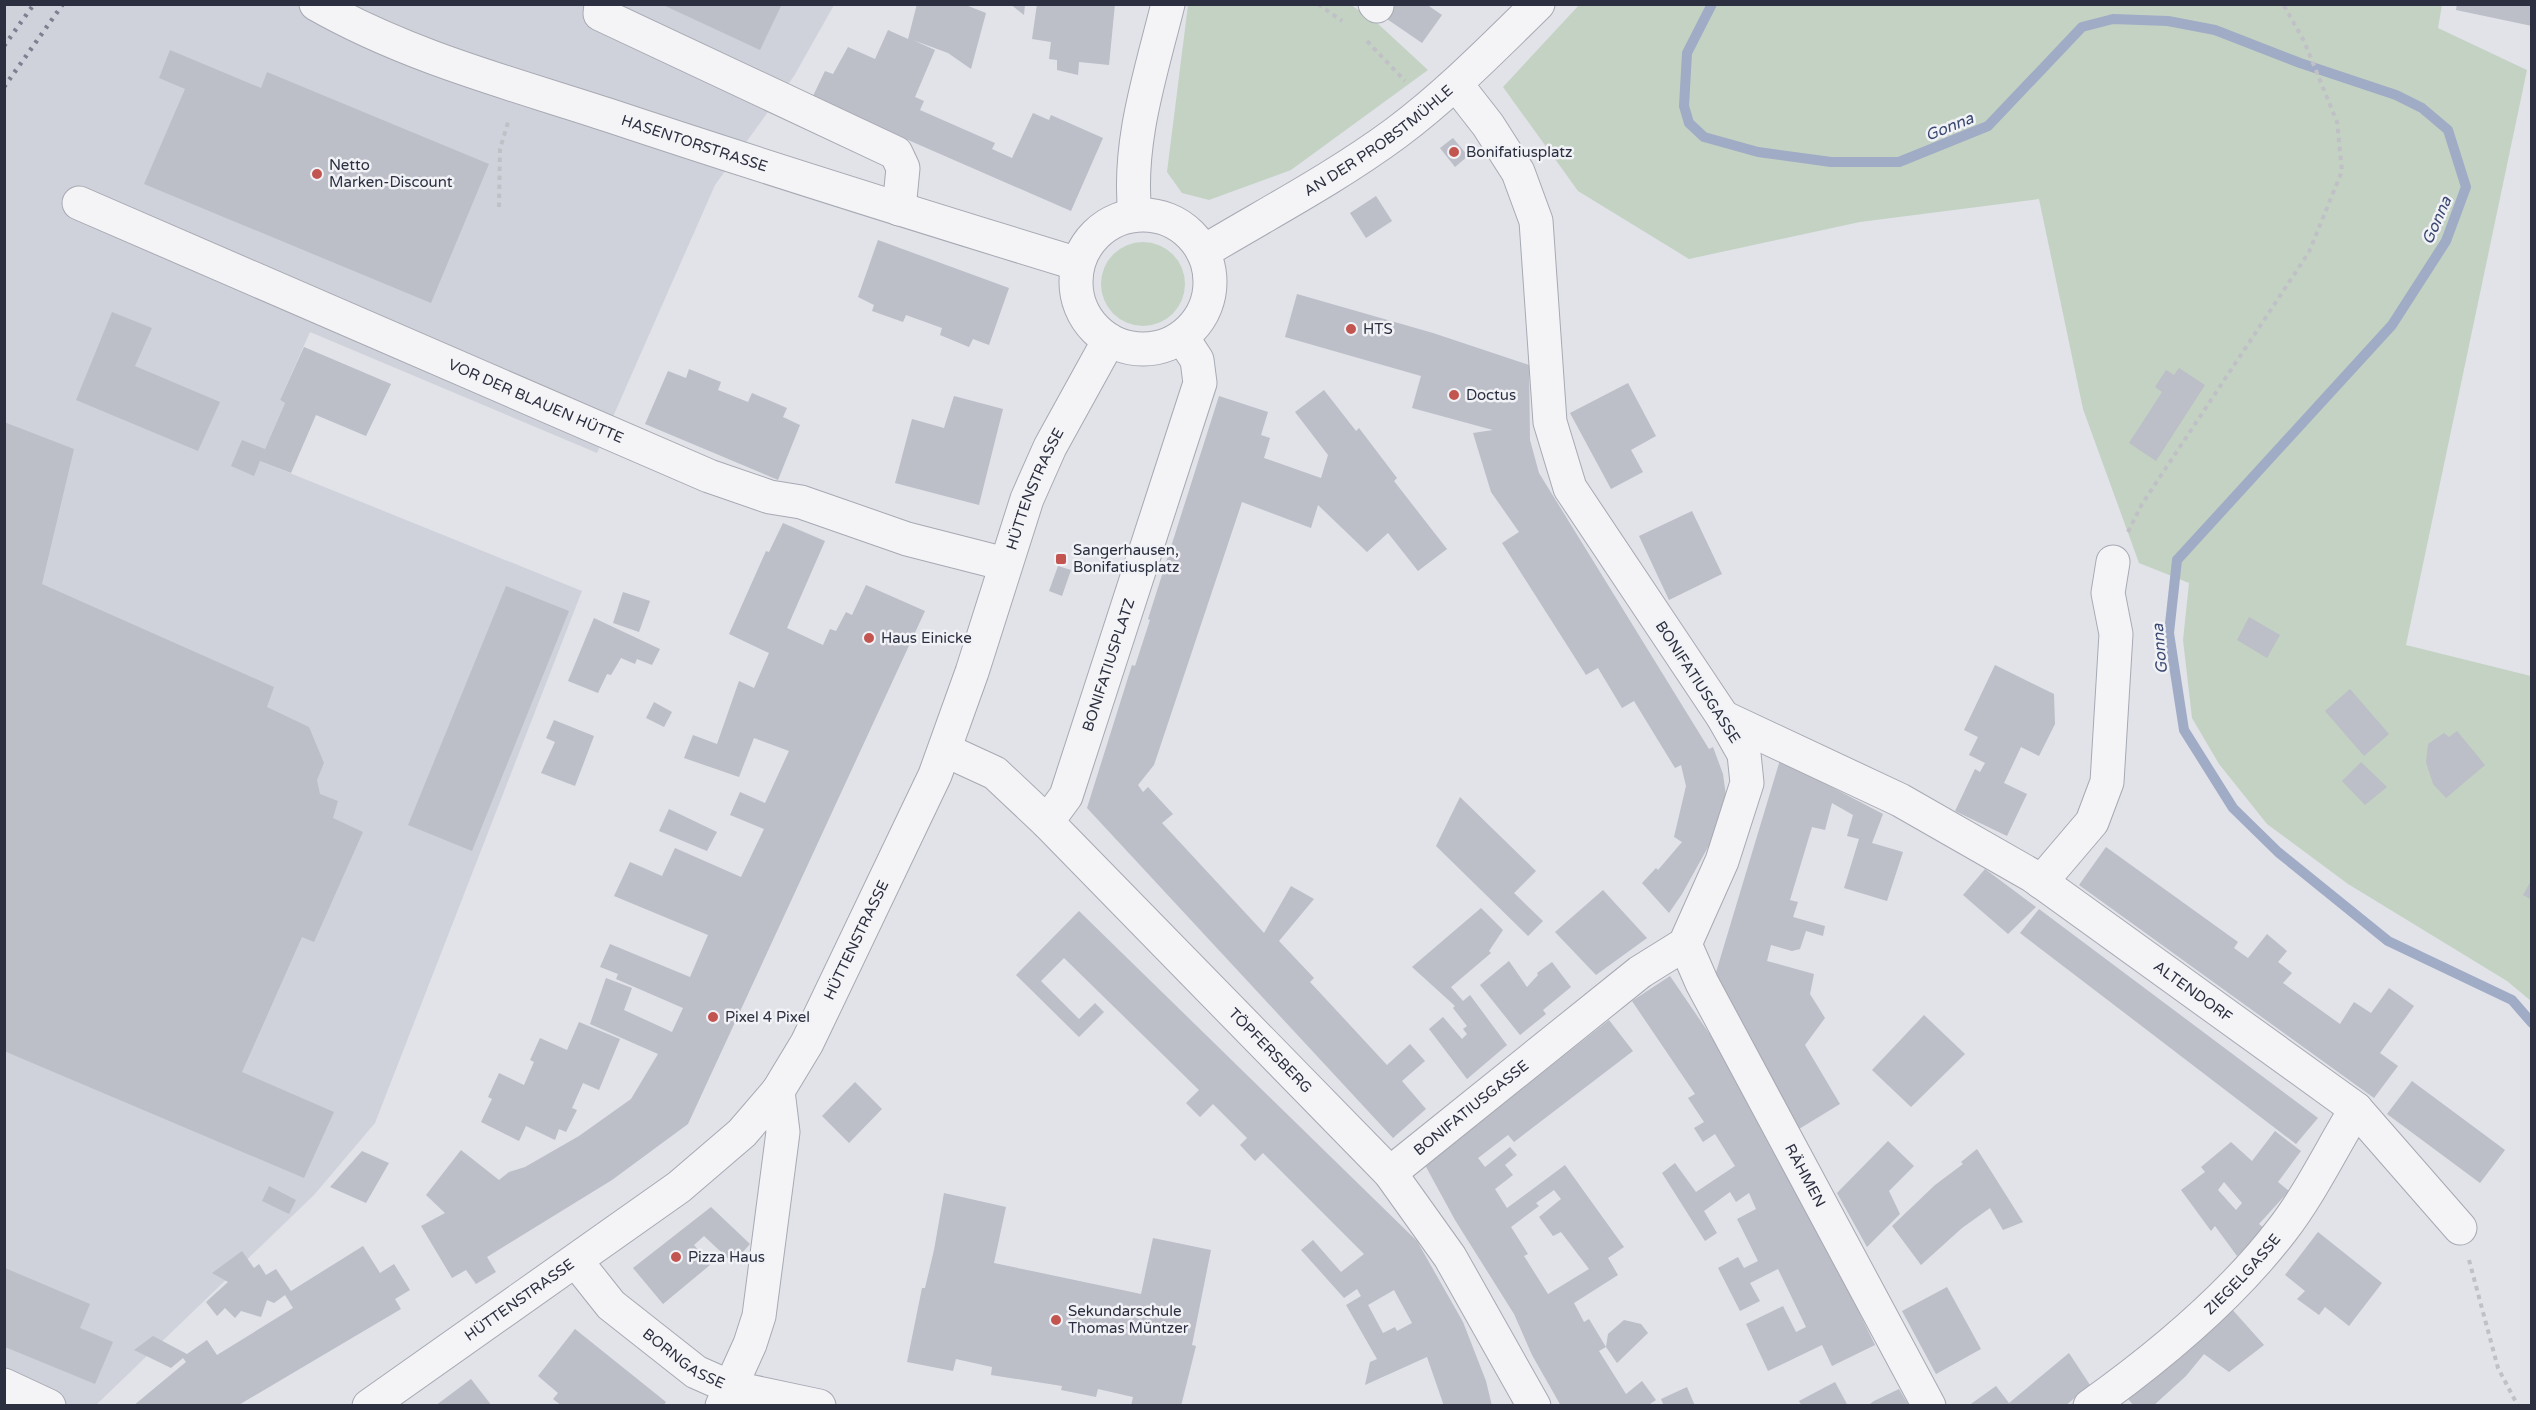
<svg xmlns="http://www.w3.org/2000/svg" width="2536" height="1410" font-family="'Varela Round',sans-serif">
<rect width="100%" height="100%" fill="#e1e3e9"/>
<!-- built -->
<path fill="#d0d2db" d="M 4,5 L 834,5 L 794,76 L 715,185 L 597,453 L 310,332 L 280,400 L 285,403 L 260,461 L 582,591 L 375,1123 L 314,1195 L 96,1405 L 5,1405 Z"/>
<!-- green -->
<g fill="#c4d2c3">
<path d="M 1580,4 L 2442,5 L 2438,28 L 2527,70 L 2406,645 L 2531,676 L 2531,1001 L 2507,981 L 2348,884 L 2267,824 L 2219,764 L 2192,718 L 2183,640 L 2189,583 L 2139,563 L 2083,409 L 2039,199 L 1860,222 L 1689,259 L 1578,191 L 1503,87 Z"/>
<path d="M 1188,5 L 1351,5 L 1376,22 L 1428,70 L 1291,170 L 1209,200 L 1182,193 L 1167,172 Z"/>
<circle cx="1143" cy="284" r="42"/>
</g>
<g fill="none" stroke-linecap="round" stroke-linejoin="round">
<!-- stream -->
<path stroke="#a0abc6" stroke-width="10" d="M 1712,4 L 1687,53 L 1684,106 L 1689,123 L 1704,137 L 1758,152 L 1831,162 L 1899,162 L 1988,126 L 2082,27 L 2113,19 L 2168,21 L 2215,30 L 2300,63 L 2396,95 L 2422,108 L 2448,130 L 2466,187 L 2446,241 L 2392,325 L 2177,560 L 2169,633 L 2184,730 L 2233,808 L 2278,852 L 2388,941 L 2512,1000 L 2532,1023"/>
</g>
<!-- building -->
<g fill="#bcbec8" fill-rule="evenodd">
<path d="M 661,4 L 782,4 L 760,50 Z"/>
<path d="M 917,4 L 963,4 L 986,13 L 971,69 L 948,53 L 913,40 L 935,50 L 915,97 L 924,101 L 920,110 L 995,143 L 992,149 L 1012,158 L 1033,113 L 1049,120 L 1051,115 L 1103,138 L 1071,211 L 812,98 L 825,71 L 833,74 L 848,47 L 875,59 L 888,30 L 908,39 Z"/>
<path d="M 1010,4 L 1025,4 L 1024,15 Z"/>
<path d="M 1037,4 L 1115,4 L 1109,65 L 1079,62 L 1078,75 L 1057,70 L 1057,60 L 1049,59 L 1051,42 L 1032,39 Z"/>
<path d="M 1396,4 L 1426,4 L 1442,15 L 1422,43 L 1387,19 Z"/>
<path d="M 2457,4 L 2532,4 L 2532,26 L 2456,10 Z"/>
<path d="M 170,50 L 261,88 L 267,72 L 489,164 L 431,303 L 144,184 L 185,89 L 159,78 Z"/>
<path d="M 1453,138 L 1468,156 L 1455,167 L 1440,148 Z"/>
<path d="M 1376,196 L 1392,221 L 1366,238 L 1350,213 Z"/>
<path d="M 878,240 L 1009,288 L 989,345 L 973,339 L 969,347 L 940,335 L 942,328 L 906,315 L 903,322 L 872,311 L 874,305 L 858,297 Z"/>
<path d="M 1297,294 L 1433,333 L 1529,365 L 1530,440 L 1539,473 L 1709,749 L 1713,747 L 1723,774 L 1726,796 L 1717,831 L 1682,894 L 1669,913 L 1642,883 L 1656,868 L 1658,870 L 1682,842 L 1674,837 L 1686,786 L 1681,765 L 1675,768 L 1634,701 L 1622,708 L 1598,668 L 1586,675 L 1502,543 L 1519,532 L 1491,492 L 1473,433 L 1493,430 L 1412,408 L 1421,376 L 1285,337 Z"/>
<path d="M 112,312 L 152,328 L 135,366 L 220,402 L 198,451 L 76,400 Z"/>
<path d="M 304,347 L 391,384 L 366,436 L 316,415 L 291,473 L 260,461 L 254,476 L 231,466 L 242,440 L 265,449 L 285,403 L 280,400 Z"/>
<path d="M 2179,368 L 2205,385 L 2156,461 L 2129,443 L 2162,392 L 2155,387 L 2166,370 L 2174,375 Z"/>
<path d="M 689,369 L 721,382 L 718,390 L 748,402 L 752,393 L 787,408 L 783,417 L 800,425 L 778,480 L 645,424 L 668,371 L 686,378 Z"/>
<path d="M 1628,383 L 1656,436 L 1631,450 L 1643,472 L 1611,489 L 1570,413 Z"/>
<path d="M 1324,390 L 1356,431 L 1359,428 L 1397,478 L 1394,481 L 1447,549 L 1418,571 L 1388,533 L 1367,552 L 1318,505 L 1311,528 L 1242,502 L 1154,765 L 1138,785 L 1143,792 L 1148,787 L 1173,814 L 1162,823 L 1264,933 L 1291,886 L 1314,899 L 1279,941 L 1314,978 L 1310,982 L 1387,1065 L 1410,1044 L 1425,1061 L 1402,1081 L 1426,1109 L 1393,1138 L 1087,808 L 1132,665 L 1135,666 L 1150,620 L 1148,619 L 1219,396 L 1268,412 L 1261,435 L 1270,438 L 1264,458 L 1321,478 L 1328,455 L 1295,412 Z"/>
<path d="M 954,396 L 1003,409 L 979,505 L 895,483 L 912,419 L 944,428 Z"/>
<path d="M 4,422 L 74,449 L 42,584 L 274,687 L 267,707 L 309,727 L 324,763 L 317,780 L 320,794 L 338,801 L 333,818 L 363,832 L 314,942 L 302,937 L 242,1072 L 334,1112 L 304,1178 L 4,1051 Z"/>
<path d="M 1692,511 L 1722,574 L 1669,600 L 1639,536 Z"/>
<path d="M 783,523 L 825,541 L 787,628 L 823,645 L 830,629 L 836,631 L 846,612 L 852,615 L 866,585 L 925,611 L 688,1124 L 612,1180 L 487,1257 L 496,1272 L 476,1284 L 466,1270 L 452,1278 L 421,1226 L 445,1213 L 426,1195 L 461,1150 L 499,1180 L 509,1172 L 525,1167 L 579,1136 L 631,1099 L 658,1054 L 590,1024 L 606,978 L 632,988 L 624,1010 L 672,1032 L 683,1008 L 616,979 L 618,974 L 600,967 L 610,944 L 690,977 L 708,935 L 614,896 L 630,862 L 662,876 L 675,848 L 741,877 L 764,829 L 730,815 L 740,792 L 765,803 L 789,751 L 754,738 L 739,777 L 684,758 L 693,735 L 717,744 L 739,681 L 754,688 L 769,653 L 729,634 L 766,551 L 769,552 Z"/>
<path d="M 1058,566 L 1071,570 L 1062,596 L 1049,591 Z"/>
<path d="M 506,586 L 569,611 L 472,851 L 408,825 Z"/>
<path d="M 623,592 L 650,601 L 639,632 L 613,623 Z"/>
<path d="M 2249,617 L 2280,635 L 2267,658 L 2237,640 Z"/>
<path d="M 594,618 L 660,649 L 652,665 L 637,659 L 635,664 L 621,658 L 611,675 L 607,674 L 598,693 L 568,681 Z"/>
<path d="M 1995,665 L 2054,694 L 2055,724 L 2039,756 L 2021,747 L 2004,783 L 2027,794 L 2007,836 L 1955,811 L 1975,769 L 1980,772 L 1985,763 L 1969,755 L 1978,737 L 1964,730 Z"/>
<path d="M 2350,689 L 2389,734 L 2364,756 L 2325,711 Z"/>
<path d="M 654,702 L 672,712 L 664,727 L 646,718 Z"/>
<path d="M 554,720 L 594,736 L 575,786 L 541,773 L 555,742 L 546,738 Z"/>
<path d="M 2457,731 L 2485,765 L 2446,798 L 2433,784 L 2426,762 L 2428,744 L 2444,733 L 2449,737 Z"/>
<path d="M 1780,760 L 1883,814 L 1872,843 L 1903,852 L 1887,901 L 1844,888 L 1859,839 L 1847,836 L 1853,815 L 1832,803 L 1825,830 L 1812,827 L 1790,900 L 1798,902 L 1793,917 L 1825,926 L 1823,936 L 1806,931 L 1800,949 L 1792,951 L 1771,945 L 1767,961 L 1814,974 L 1810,994 L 1825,1018 L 1805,1045 L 1840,1104 L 1799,1129 L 1714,979 Z"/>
<path d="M 2361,762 L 2387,787 L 2365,805 L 2342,781 Z"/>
<path d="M 1460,797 L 1536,871 L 1514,893 L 1543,921 L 1528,936 L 1436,846 Z"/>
<path d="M 669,809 L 717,832 L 707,851 L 659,831 Z"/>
<path d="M 2106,847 L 2238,942 L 2234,948 L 2248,958 L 2267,934 L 2287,951 L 2278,962 L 2292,973 L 2283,983 L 2340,1024 L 2354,1002 L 2371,1013 L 2389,988 L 2414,1006 L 2380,1053 L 2398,1066 L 2374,1098 L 2079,885 Z"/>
<path d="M 1985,869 L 2036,907 L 2008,934 L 1963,895 Z"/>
<path d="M 2532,879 L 2532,900 L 2523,895 Z"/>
<path d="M 1603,890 L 1647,938 L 1596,975 L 1555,932 Z"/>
<path d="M 1481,908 L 1503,930 L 1489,951 L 1491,953 L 1451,987 L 1463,1001 L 1470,995 L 1507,1045 L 1467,1079 L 1429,1029 L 1443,1017 L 1462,1039 L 1467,1034 L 1463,1029 L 1467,1026 L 1453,1008 L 1455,1006 L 1412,967 Z"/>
<path d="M 2039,909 L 2318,1118 L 2296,1144 L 2020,933 Z"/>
<path d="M 1079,911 L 1417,1241 L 1463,1322 L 1486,1381 L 1492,1406 L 1444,1406 L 1427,1357 L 1365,1385 L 1370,1362 L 1377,1359 L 1346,1305 L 1361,1296 L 1357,1289 L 1344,1298 L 1301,1250 L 1313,1240 L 1341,1272 L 1364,1254 L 1263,1153 L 1255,1161 L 1240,1145 L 1247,1138 L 1213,1104 L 1200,1117 L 1186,1103 L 1199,1090 L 1064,958 L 1041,981 L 1079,1019 L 1095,1003 L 1104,1012 L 1079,1037 L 1016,975 ZM 1394,1290 L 1412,1323 L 1397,1331 L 1395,1327 L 1383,1333 L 1368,1305 Z"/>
<path d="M 1509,961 L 1527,987 L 1538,975 L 1537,973 L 1552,962 L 1571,987 L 1543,1010 L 1546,1014 L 1520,1035 L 1480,985 Z"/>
<path d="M 1670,976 L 1758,1105 L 1875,1345 L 1832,1366 L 1822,1345 L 1768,1371 L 1746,1324 L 1783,1306 L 1796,1332 L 1806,1327 L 1778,1269 L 1750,1283 L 1760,1301 L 1740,1311 L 1718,1268 L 1738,1257 L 1744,1268 L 1758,1261 L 1737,1219 L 1756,1209 L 1749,1193 L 1736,1202 L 1730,1192 L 1704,1211 L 1717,1233 L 1705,1241 L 1662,1173 L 1675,1163 L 1696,1192 L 1735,1166 L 1715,1134 L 1703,1142 L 1694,1128 L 1704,1122 L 1688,1098 L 1695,1094 L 1632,1001 Z"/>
<path d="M 1924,1015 L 1965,1054 L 1911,1107 L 1872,1070 Z"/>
<path d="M 1609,1020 L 1633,1051 L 1514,1142 L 1508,1135 L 1478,1158 L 1485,1167 L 1510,1147 L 1517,1155 L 1505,1165 L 1513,1175 L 1495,1189 L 1507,1208 L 1565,1165 L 1624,1247 L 1608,1258 L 1618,1275 L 1574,1303 L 1584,1322 L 1589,1319 L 1606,1347 L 1599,1351 L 1626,1394 L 1642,1381 L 1656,1400 L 1647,1406 L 1561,1406 L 1532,1355 L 1514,1314 L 1455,1220 L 1425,1165 ZM 1554,1190 L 1561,1199 L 1539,1217 L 1553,1236 L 1561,1232 L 1589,1269 L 1548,1294 L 1524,1256 L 1528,1254 L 1511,1227 L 1539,1206 L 1536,1203 Z"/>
<path d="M 579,1022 L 620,1039 L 599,1090 L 583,1083 L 572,1108 L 577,1110 L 566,1132 L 559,1129 L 555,1140 L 526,1126 L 519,1141 L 481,1122 L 492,1099 L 488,1097 L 499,1073 L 524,1085 L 534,1062 L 530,1060 L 540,1038 L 567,1050 Z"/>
<path d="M 2412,1081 L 2505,1150 L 2480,1183 L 2387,1114 Z"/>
<path d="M 855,1082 L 882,1109 L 849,1143 L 822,1116 Z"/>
<path d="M 2275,1131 L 2301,1151 L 2278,1182 L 2289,1191 L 2259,1224 L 2264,1228 L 2237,1256 L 2215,1226 L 2211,1231 L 2181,1190 L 2205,1172 L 2201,1167 L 2231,1142 L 2252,1161 ZM 2224,1182 L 2242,1203 L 2236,1210 L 2218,1190 Z"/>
<path d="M 1888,1141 L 1914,1166 L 1889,1191 L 1900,1214 L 1867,1247 L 1837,1193 Z"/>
<path d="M 1977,1149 L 2023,1222 L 2003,1230 L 1990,1208 L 1962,1228 L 1921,1265 L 1892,1226 L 1935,1185 L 1963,1164 L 1961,1162 Z"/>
<path d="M 362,1151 L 389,1163 L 366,1203 L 330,1187 Z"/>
<path d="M 269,1186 L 296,1200 L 289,1214 L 262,1201 Z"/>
<path d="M 944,1193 L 1006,1207 L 994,1263 L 1141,1294 L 1153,1238 L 1211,1250 L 1192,1345 L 1196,1346 L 1181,1406 L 1131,1406 L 1133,1397 L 1098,1389 L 1096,1397 L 1061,1390 L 1062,1386 L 991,1375 L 992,1367 L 956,1359 L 953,1371 L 907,1362 L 922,1288 L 925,1288 L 934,1250 Z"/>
<path d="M 711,1207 L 750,1244 L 733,1263 L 704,1236 L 694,1245 L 710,1265 L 663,1304 L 633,1268 Z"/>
<path d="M 2318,1232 L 2382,1283 L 2349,1326 L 2325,1307 L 2319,1315 L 2297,1299 L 2305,1291 L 2285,1275 Z"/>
<path d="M 363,1246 L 380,1273 L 394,1264 L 410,1290 L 395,1299 L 401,1309 L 237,1406 L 133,1406 L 186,1362 L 183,1358 L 171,1368 L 134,1350 L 153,1336 L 187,1354 L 207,1340 L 217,1355 L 293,1308 L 285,1295 L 274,1303 L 267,1300 L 261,1317 L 241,1311 L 235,1318 L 225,1308 L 217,1316 L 206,1302 L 228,1282 L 212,1273 L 242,1251 L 254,1268 L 259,1264 L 266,1275 L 276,1269 L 291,1291 Z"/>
<path d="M 5,1268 L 90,1304 L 80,1328 L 113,1342 L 95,1384 L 5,1347 Z"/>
<path d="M 1947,1287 L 1981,1349 L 1936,1374 L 1902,1311 Z"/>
<path d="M 2230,1307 L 2264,1345 L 2229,1372 L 2204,1354 L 2186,1376 L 2153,1406 L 2134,1406 L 2124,1394 Z"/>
<path d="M 1624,1320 L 1641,1324 L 1648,1333 L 1617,1363 L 1606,1347 L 1608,1334 Z"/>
<path d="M 575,1329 L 666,1402 L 663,1406 L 562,1406 L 553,1399 L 558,1393 L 538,1376 Z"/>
<path d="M 2069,1353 L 2090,1385 L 2065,1406 L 1968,1406 L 1996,1386 L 2009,1403 Z"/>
<path d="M 471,1379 L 492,1406 L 435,1406 Z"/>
<path d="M 1835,1382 L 1848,1406 L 1802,1406 L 1799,1401 Z"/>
<path d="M 1687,1387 L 1695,1406 L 1664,1406 L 1661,1399 Z"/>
<path d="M 1899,1389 L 1909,1406 L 1867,1406 L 1874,1401 Z"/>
</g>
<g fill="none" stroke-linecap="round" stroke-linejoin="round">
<defs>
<g id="minor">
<path id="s1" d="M 316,4 C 407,56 510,83 608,115 C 764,167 921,216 1078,264"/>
<path d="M 601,4 L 600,14 L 896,153 L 903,168 L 899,209"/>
<path d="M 1375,4 L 1377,6"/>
<path id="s2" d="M 79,203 L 709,476 L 770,497 L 801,502 L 907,539 L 1005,564"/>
<path d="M 1135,215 C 1127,143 1151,73 1168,4"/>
<circle cx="1143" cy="282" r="67"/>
<path id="s3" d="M 1203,252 C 1268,213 1335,178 1396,133 C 1448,94 1492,49 1538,4"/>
<path id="s4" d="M 1723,717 L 1900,800 L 2033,876 L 2356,1109 L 2460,1228"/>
<path id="s5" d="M 945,750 L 995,773 L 1047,822 L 1390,1173 L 1450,1257 L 1534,1406"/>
<path id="s6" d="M 1047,822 L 1066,796 L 1200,383 L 1197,360 L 1182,337"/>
<path d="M 2041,882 L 2092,822 L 2107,782 L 2116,634 L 2108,593 L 2113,562"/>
<path id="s7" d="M 1685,944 L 1702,983 L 1929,1406"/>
<path id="s8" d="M 1390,1173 L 1640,972 L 1685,944 L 1722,861 L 1747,783 L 1744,754 L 1723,717 L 1570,488 L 1550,422 L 1536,221 L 1518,172 L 1488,125 L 1456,84"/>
<path id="s9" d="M 576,1261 L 611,1305 L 696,1372 L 730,1387 L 819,1406"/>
<path d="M 4,1385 L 49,1406"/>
<path id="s10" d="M 369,1406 L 679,1187 L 742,1133 L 778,1091 L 807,1043 L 935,775 L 972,672 L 1027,499 L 1050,447 L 1109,340"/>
<path d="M 722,1406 L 750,1344 L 759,1316 L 783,1132 L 778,1091"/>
<path id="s11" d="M 2090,1406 C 2160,1356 2230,1298 2282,1230 C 2310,1194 2332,1148 2356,1109"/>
</g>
</defs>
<!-- minor casing -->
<use href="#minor" stroke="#a7a9b3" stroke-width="35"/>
<!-- path -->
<g stroke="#c0c1c7" stroke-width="4" stroke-dasharray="4.5 4.5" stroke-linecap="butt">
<path d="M 1318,4 L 1342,21"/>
<path d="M 1367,41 L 1405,81"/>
<path d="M 499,207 L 500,149 L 509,119"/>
<path d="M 2128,532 L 2142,504 L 2309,252 L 2342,171 L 2337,122 L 2304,41 L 2283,4"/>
<path d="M 2469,1260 L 2498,1368 L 2518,1406"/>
</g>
<!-- minor -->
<use href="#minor" stroke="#f4f4f7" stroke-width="33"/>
<!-- rail -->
<g stroke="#7c8091" stroke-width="4.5" stroke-dasharray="3 6" stroke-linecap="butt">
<path d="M 4,46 L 34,4"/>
<path d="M 4,87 L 63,4"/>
</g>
</g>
<!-- markers -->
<g fill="#c35551" stroke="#f1f2f6" stroke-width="2">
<circle cx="1454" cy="152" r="6"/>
<circle cx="317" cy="174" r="6"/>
<circle cx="1351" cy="329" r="6"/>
<circle cx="1454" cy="395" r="6"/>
<rect x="1055" y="553" width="12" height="12" rx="3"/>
<circle cx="869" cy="638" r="6"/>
<circle cx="713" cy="1017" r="6"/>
<circle cx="676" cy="1257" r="6"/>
<circle cx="1056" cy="1320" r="6"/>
</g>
<g text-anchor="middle" stroke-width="5" stroke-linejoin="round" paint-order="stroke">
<!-- street labels -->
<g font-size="15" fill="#2b2f3f" stroke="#f1f2f6">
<text dy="5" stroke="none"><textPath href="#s3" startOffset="208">AN DER PROBSTMÜHLE</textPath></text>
<text dy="5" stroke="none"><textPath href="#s1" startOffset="404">HASENTORSTRASSE</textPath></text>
<text dy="5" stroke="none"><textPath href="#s2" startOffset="498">VOR DER BLAUEN HÜTTE</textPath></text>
<text dy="5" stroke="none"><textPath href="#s10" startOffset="1174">HÜTTENSTRASSE</textPath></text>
<text dy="5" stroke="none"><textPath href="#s6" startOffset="170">BONIFATIUSPLATZ</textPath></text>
<text transform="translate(1698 682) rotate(57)" y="5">BONIFATIUSGASSE</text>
<text dy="5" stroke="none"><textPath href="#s10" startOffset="688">HÜTTENSTRASSE</textPath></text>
<text dy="5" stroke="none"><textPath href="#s4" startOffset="546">ALTENDORF</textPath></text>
<text dy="5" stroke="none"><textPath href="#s5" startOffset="446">TÖPFERSBERG</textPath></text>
<text dy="5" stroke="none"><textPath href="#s8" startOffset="104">BONIFATIUSGASSE</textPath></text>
<text dy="5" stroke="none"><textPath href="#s7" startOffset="261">RÄHMEN</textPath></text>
<text dy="5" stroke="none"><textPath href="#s11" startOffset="202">ZIEGELGASSE</textPath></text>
<text dy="5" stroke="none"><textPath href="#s10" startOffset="184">HÜTTENSTRASSE</textPath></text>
<text dy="5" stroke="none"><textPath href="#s9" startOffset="147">BORNGASSE</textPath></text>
</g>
<!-- poi labels -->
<g font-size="15" fill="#2b2f3f" stroke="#f1f2f6" text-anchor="start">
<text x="1466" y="157">Bonifatiusplatz</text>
<text x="329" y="170">Netto<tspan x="329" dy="17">Marken-Discount</tspan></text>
<text x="1363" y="334">HTS</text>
<text x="1466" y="400">Doctus</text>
<text x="1073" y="555">Sangerhausen,<tspan x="1073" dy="17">Bonifatiusplatz</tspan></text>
<text x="881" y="643">Haus Einicke</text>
<text x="725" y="1022">Pixel 4 Pixel</text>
<text x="688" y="1262">Pizza Haus</text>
<text x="1068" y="1316">Sekundarschule<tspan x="1068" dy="17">Thomas Müntzer</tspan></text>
</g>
<!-- water labels -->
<g font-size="16" font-style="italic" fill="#394770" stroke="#f1f2f6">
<text transform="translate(1949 126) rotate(-22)" y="6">Gonna</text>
<text transform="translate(2436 220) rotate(-66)" y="6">Gonna</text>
<text transform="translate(2159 649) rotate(-95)" y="6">Gonna</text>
</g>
</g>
<!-- border -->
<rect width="2536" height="1410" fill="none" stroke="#2b2f3f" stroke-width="12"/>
</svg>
